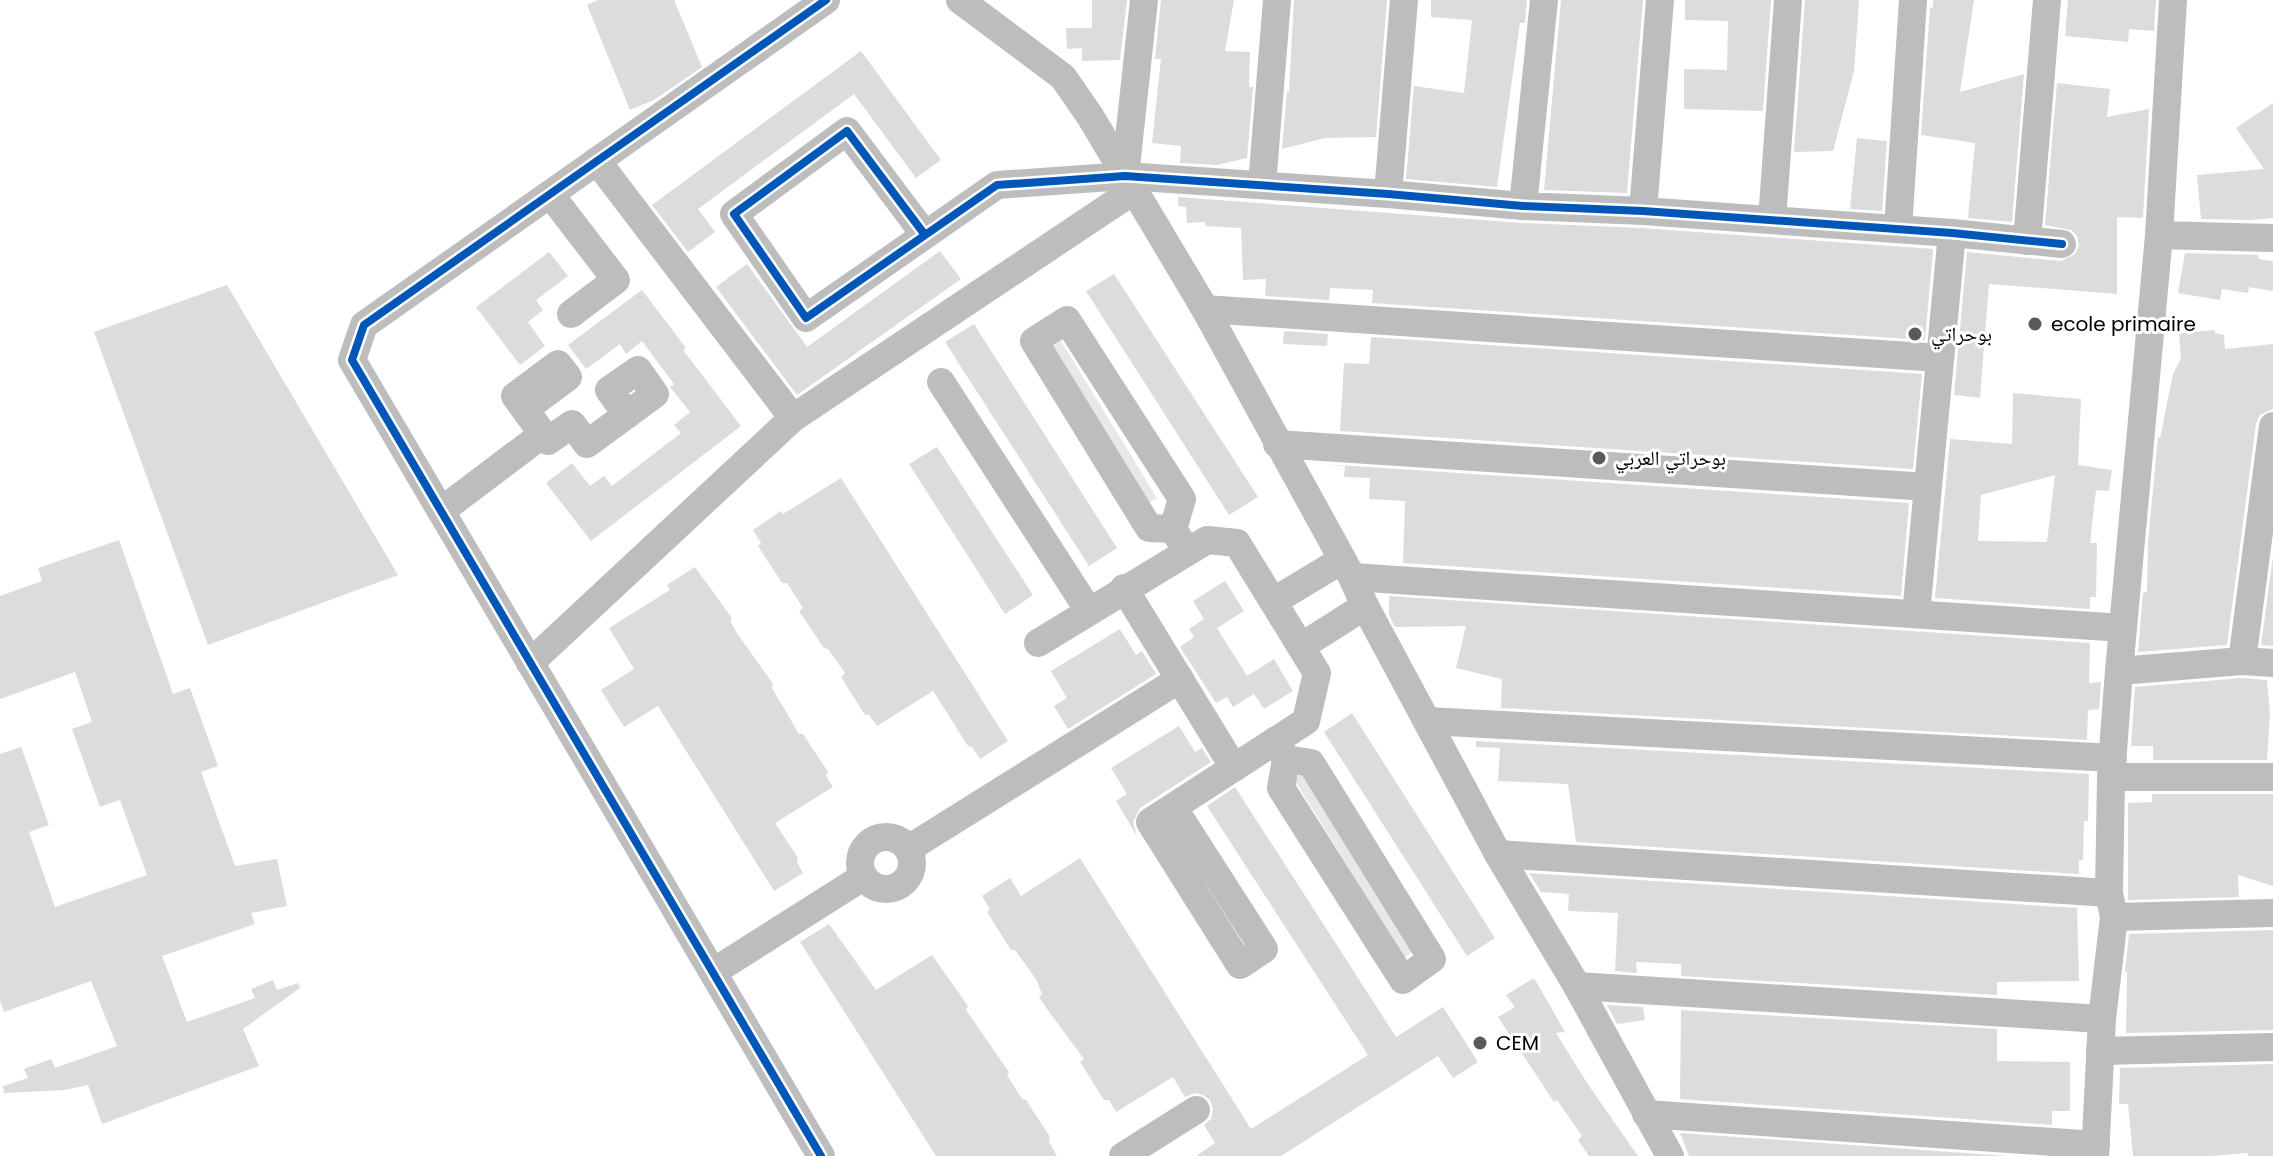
<svg xmlns="http://www.w3.org/2000/svg" width="2273" height="1156" font-family="Poppins,'Noto Naskh Arabic',sans-serif">
<rect width="100%" height="100%" fill="#fff"/>
<!-- green -->
<g fill="#e8e8e8">
<path d="M 1061,341 L 1157,498 L 1146,505 L 1050,348 Z"/>
<path d="M 1304,773 L 1414,951 L 1404,958 L 1294,779 Z"/>
</g>
<!-- building -->
<g fill="#dcdcdc" fill-rule="evenodd">
<path d="M 598,0 L 674,0 L 702,67 L 654,100 L 630,110 L 587,5 Z"/>
<path d="M 1092,0 L 1127,0 L 1120,60 L 1082,61 L 1082,48 L 1067,49 L 1066,28 L 1092,28 Z"/>
<path d="M 1161,0 L 1234,0 L 1225,51 L 1250,52 L 1249,87 L 1253,87 L 1247,158 L 1217,165 L 1180,163 L 1181,146 L 1152,143 L 1161,59 L 1155,59 Z"/>
<path d="M 1294,0 L 1387,0 L 1376,137 L 1325,138 L 1282,149 L 1287,91 L 1289,91 Z"/>
<path d="M 1431,0 L 1527,0 L 1525,23 L 1520,23 L 1497,187 L 1406,179 L 1414,86 L 1464,93 L 1472,20 L 1431,17 Z"/>
<path d="M 1561,0 L 1643,0 L 1627,193 L 1544,190 Z"/>
<path d="M 1685,0 L 1771,0 L 1763,111 L 1684,109 L 1684,69 L 1727,70 L 1728,21 L 1685,20 Z"/>
<path d="M 1805,0 L 1859,0 L 1854,71 L 1833,151 L 1794,152 Z"/>
<path d="M 1933,0 L 1974,0 L 1960,92 L 2024,74 L 2012,222 L 1968,218 L 1975,143 L 1921,135 L 1930,7 L 1933,8 Z"/>
<path d="M 2068,0 L 2156,0 L 2154,31 L 2129,29 L 2128,42 L 2065,36 Z"/>
<path d="M 861,51 L 941,160 L 916,178 L 854,94 L 698,209 L 715,232 L 688,252 L 652,205 Z"/>
<path d="M 2057,83 L 2110,89 L 2107,117 L 2149,109 L 2143,218 L 2117,217 L 2117,294 L 1989,284 L 1980,398 L 1954,395 L 1967,252 L 2061,261 L 2075,254 L 2079,246 L 2077,236 L 2071,230 L 2045,225 Z"/>
<path d="M 2273,103 L 2273,218 L 2251,220 L 2201,219 L 2197,175 L 2264,169 L 2236,128 Z"/>
<path d="M 1857,138 L 1887,141 L 1882,211 L 1850,209 Z"/>
<path d="M 1178,197 L 1522,223 L 1642,228 L 1933,249 L 1925,340 L 1372,303 L 1373,290 L 1330,288 L 1329,300 L 1265,296 L 1266,279 L 1243,280 L 1241,228 L 1205,226 L 1205,222 L 1187,223 L 1186,207 L 1178,206 Z"/>
<path d="M 940,251 L 961,279 L 797,395 L 716,287 L 747,264 L 807,347 Z"/>
<path d="M 549,252 L 568,276 L 536,300 L 543,310 L 528,322 L 545,346 L 520,365 L 476,307 Z"/>
<path d="M 2185,253 L 2258,255 L 2259,259 L 2273,261 L 2273,291 L 2249,287 L 2248,293 L 2222,289 L 2220,300 L 2178,293 Z"/>
<path d="M 1114,274 L 1258,497 L 1229,515 L 1086,291 Z"/>
<path d="M 227,285 L 398,575 L 208,645 L 94,332 Z"/>
<path d="M 642,290 L 686,348 L 683,350 L 741,426 L 591,541 L 546,483 L 572,463 L 590,486 L 604,476 L 612,486 L 681,433 L 674,425 L 690,412 L 670,387 L 674,384 L 642,341 L 626,354 L 620,344 L 586,369 L 568,345 Z"/>
<path d="M 974,324 L 1117,548 L 1089,566 L 945,342 Z"/>
<path d="M 2215,330 L 2215,333 L 2224,335 L 2225,349 L 2273,344 L 2273,409 L 2260,415 L 2256,424 L 2227,645 L 2138,652 L 2143,593 L 2147,592 L 2148,542 L 2158,437 L 2160,438 L 2173,374 L 2181,358 L 2179,333 Z"/>
<path d="M 1284,331 L 1328,334 L 1327,346 L 1283,344 Z"/>
<path d="M 1371,337 L 1922,374 L 1913,469 L 1340,431 L 1344,363 L 1369,364 Z"/>
<path d="M 2013,393 L 2081,399 L 2078,465 L 2112,470 L 2109,491 L 2096,490 L 2090,543 L 2097,543 L 2096,597 L 2090,597 L 2090,609 L 1935,598 L 1950,439 L 2012,444 ZM 2055,475 L 2047,542 L 1978,541 L 1981,495 Z"/>
<path d="M 937,447 L 1033,595 L 1005,614 L 909,464 Z"/>
<path d="M 1324,464 L 1909,503 L 1901,596 L 1403,563 L 1405,501 L 1369,499 L 1370,478 L 1344,477 L 1345,466 Z"/>
<path d="M 841,478 L 1008,741 L 980,759 L 972,747 L 968,746 L 933,691 L 877,726 L 869,715 L 865,715 L 841,677 L 845,673 L 828,649 L 824,648 L 799,611 L 803,608 L 787,583 L 782,583 L 758,546 L 761,543 L 753,530 L 781,511 L 783,514 Z"/>
<path d="M 119,540 L 173,694 L 190,688 L 218,766 L 201,772 L 235,866 L 277,859 L 287,906 L 251,913 L 255,924 L 162,956 L 187,1022 L 255,998 L 251,989 L 273,980 L 277,990 L 298,983 L 300,988 L 243,1029 L 259,1066 L 102,1124 L 88,1085 L 64,1090 L 4,1093 L 3,1086 L 28,1078 L 24,1069 L 51,1059 L 55,1068 L 117,1046 L 91,981 L 4,1012 L 0,1001 L 0,754 L 21,747 L 49,825 L 29,832 L 55,907 L 147,875 L 120,800 L 100,807 L 72,729 L 92,722 L 75,672 L 0,699 L 0,596 L 42,581 L 38,568 Z"/>
<path d="M 2273,556 L 2273,646 L 2261,645 Z"/>
<path d="M 695,567 L 732,618 L 730,621 L 737,633 L 773,684 L 772,688 L 799,734 L 803,734 L 828,772 L 826,776 L 833,787 L 775,823 L 798,858 L 797,862 L 803,873 L 774,891 L 658,706 L 624,727 L 601,690 L 634,669 L 609,628 L 670,590 L 667,585 Z"/>
<path d="M 1225,581 L 1244,611 L 1217,628 L 1247,676 L 1274,659 L 1293,691 L 1264,709 L 1254,694 L 1233,707 L 1227,697 L 1216,703 L 1180,647 L 1194,637 L 1189,629 L 1204,619 L 1193,601 Z"/>
<path d="M 1389,596 L 2090,643 L 2089,683 L 2101,682 L 2099,709 L 2088,710 L 2087,740 L 1501,708 L 1502,679 L 1456,668 L 1466,626 L 1395,627 L 1389,615 Z"/>
<path d="M 1120,629 L 1136,655 L 1142,651 L 1156,674 L 1068,729 L 1054,706 L 1067,698 L 1051,671 Z"/>
<path d="M 2242,678 L 2267,680 L 2270,713 L 2267,760 L 2153,760 L 2153,746 L 2131,746 L 2135,687 Z"/>
<path d="M 1352,713 L 1495,938 L 1467,956 L 1324,732 Z"/>
<path d="M 1179,726 L 1195,752 L 1202,748 L 1211,762 L 1140,808 L 1133,822 L 1137,836 L 1116,801 L 1127,794 L 1111,768 Z"/>
<path d="M 1476,741 L 2089,774 L 2088,821 L 2084,821 L 2083,860 L 2079,860 L 2079,874 L 1576,842 L 1568,784 L 1498,781 L 1500,748 L 1476,747 Z"/>
<path d="M 1235,787 L 1396,1037 L 1443,1007 L 1478,1062 L 1453,1078 L 1438,1056 L 1281,1156 L 1196,1156 L 1215,1143 L 1204,1125 L 1211,1119 L 1213,1109 L 1210,1100 L 1203,1095 L 1195,1093 L 1185,1097 L 1173,1077 L 1116,1112 L 1109,1100 L 1104,1100 L 1080,1062 L 1084,1059 L 1047,1009 L 1039,997 L 1042,994 L 1036,979 L 1015,950 L 1011,950 L 987,912 L 990,909 L 982,896 L 1010,878 L 1021,896 L 1080,858 L 1251,1129 L 1368,1055 L 1207,806 Z"/>
<path d="M 2152,794 L 2273,794 L 2273,886 L 2238,875 L 2239,897 L 2128,900 L 2128,803 L 2152,802 Z"/>
<path d="M 1529,873 L 2077,908 L 2079,981 L 1997,982 L 1997,995 L 1681,976 L 1681,964 L 1636,962 L 1637,973 L 1615,971 L 1618,913 L 1568,911 L 1569,894 L 1541,892 Z"/>
<path d="M 829,924 L 876,990 L 932,955 L 968,1006 L 966,1010 L 1009,1072 L 1007,1075 L 1022,1099 L 1026,1100 L 1050,1137 L 1049,1142 L 1057,1156 L 936,1156 L 800,942 Z"/>
<path d="M 2273,930 L 2273,1030 L 2126,1033 L 2127,972 L 2125,972 L 2129,934 Z"/>
<path d="M 1534,978 L 1565,1032 L 1556,1033 L 1587,1083 L 1638,1156 L 1589,1156 L 1578,1140 L 1582,1136 L 1557,1100 L 1554,1102 L 1498,1017 L 1515,1007 L 1506,995 Z"/>
<path d="M 1607,1005 L 1643,1007 L 1645,1020 L 1617,1024 Z"/>
<path d="M 1681,1010 L 1997,1029 L 1997,1061 L 2070,1062 L 2070,1111 L 2052,1111 L 2052,1125 L 1680,1099 Z"/>
<path d="M 2273,1064 L 2273,1156 L 2248,1156 L 2248,1153 L 2211,1156 L 2133,1156 L 2128,1104 L 2119,1104 L 2120,1068 Z"/>
<path d="M 1680,1133 L 2008,1156 L 1689,1156 Z"/>
</g>
<g fill="none" stroke-linecap="round" stroke-linejoin="round">
<!-- minor -->
<g stroke="#bdbdbd" stroke-width="28">
<path d="M 960,0 L 1063,77 L 1090,116 L 1205,309 L 1352,577 L 1365,606 L 1498,854 L 1577,986 L 1670,1156"/>
<path d="M 597,161 L 793,418"/>
<path d="M 1125,176 L 1144,0"/>
<path d="M 1262,185 L 1277,0"/>
<path d="M 550,194 L 616,280 L 571,314"/>
<path d="M 1388,194 L 1404,0"/>
<path d="M 1523,206 L 1544,0"/>
<path d="M 1643,211 L 1660,0"/>
<path d="M 1772,220 L 1788,0"/>
<path d="M 1898,229 L 1913,0"/>
<path d="M 925,235 L 847,131 L 734,214 L 806,318 L 997,185 L 1125,176 L 1388,194 L 1523,206 L 1643,211 L 1952,233 L 2062,244"/>
<path d="M 2159,235 L 2173,0"/>
<path d="M 2027,241 L 2047,0"/>
<path d="M 1205,309 L 1940,358"/>
<path d="M 941,382 L 1089,611"/>
<path d="M 525,409 L 568,377 L 558,364 L 515,396 C 526,411 537,426 548,441 L 572,424 L 587,444 L 655,394 L 638,370 L 609,390 L 627,415"/>
<path d="M 1277,444 L 1928,487"/>
<path d="M 441,511 L 543,434"/>
<path d="M 1173,529 L 1149,528 L 1034,341 L 1067,320 L 1182,499 L 1173,529 L 1187,551"/>
<path d="M 1352,577 L 2123,628"/>
<path d="M 1124,588 L 1234,768"/>
<path d="M 1274,601 L 1342,560"/>
<path d="M 1916,614 L 1952,233"/>
<path d="M 1038,643 L 1207,540 L 1237,543 L 1317,673 L 1306,721 L 1150,822 L 1240,965 L 1264,949 L 1173,807"/>
<path d="M 1302,646 L 1365,606"/>
<path d="M 2242,661 L 2273,426"/>
<path d="M 530,663 L 793,418 L 1133,191"/>
<path d="M 2119,671 L 2159,235 L 2273,238"/>
<path d="M 1428,721 L 2113,758"/>
<path d="M 1276,741 L 1286,759 L 1311,763 L 1432,959 L 1403,980 L 1281,788 L 1286,759"/>
<path d="M 2111,777 L 2273,777"/>
<circle cx="886" cy="863" r="26"/>
<path d="M 908,849 L 1180,679"/>
<path d="M 1498,854 L 2109,893"/>
<path d="M 2114,917 L 2273,913"/>
<path d="M 713,972 L 863,877"/>
<path d="M 1577,986 L 2102,1019"/>
<path d="M 2100,1051 L 2273,1047"/>
<path d="M 1646,1114 L 2096,1145"/>
<path d="M 821,1156 L 352,360 L 364,325 L 826,0"/>
<path d="M 1123,1156 L 1196,1110"/>
<path d="M 2095,1156 L 2102,1019 L 2114,917 L 2109,893 L 2111,777 L 2119,671 L 2242,661 L 2273,663"/>
</g>
<defs>
<g id="cycleway">
<path d="M 925,235 L 847,131 L 734,214 L 806,318 L 997,185 L 1125,176 L 1388,194 L 1523,206 L 1643,211 L 1952,233 L 2062,244"/>
<path d="M 821,1156 L 352,360 L 364,325 L 826,0"/>
</g>
</defs>
<!-- cycleway casing -->
<use href="#cycleway" stroke="#fff" stroke-width="13"/>
<!-- cycleway -->
<use href="#cycleway" stroke="#0057b8" stroke-width="8"/>
</g>
<!-- markers -->
<g fill="#595959" stroke="#fff" stroke-width="3">
<circle cx="2035" cy="324" r="8"/>
<circle cx="1915" cy="334" r="8"/>
<circle cx="1599" cy="458" r="8"/>
<circle cx="1480" cy="1043" r="8"/>
</g>
<g text-anchor="middle" stroke-width="6" stroke-linejoin="round" paint-order="stroke">
<!-- poi labels -->
<g font-size="20" fill="#000" stroke="#fff" text-anchor="start">
<text x="2051" y="331">ecole primaire</text>
<text x="1931" y="341">بوحراتي</text>
<text x="1615" y="465">بوحراتي العربي</text>
<text x="1496" y="1050">CEM</text>
</g>
</g>
</svg>
